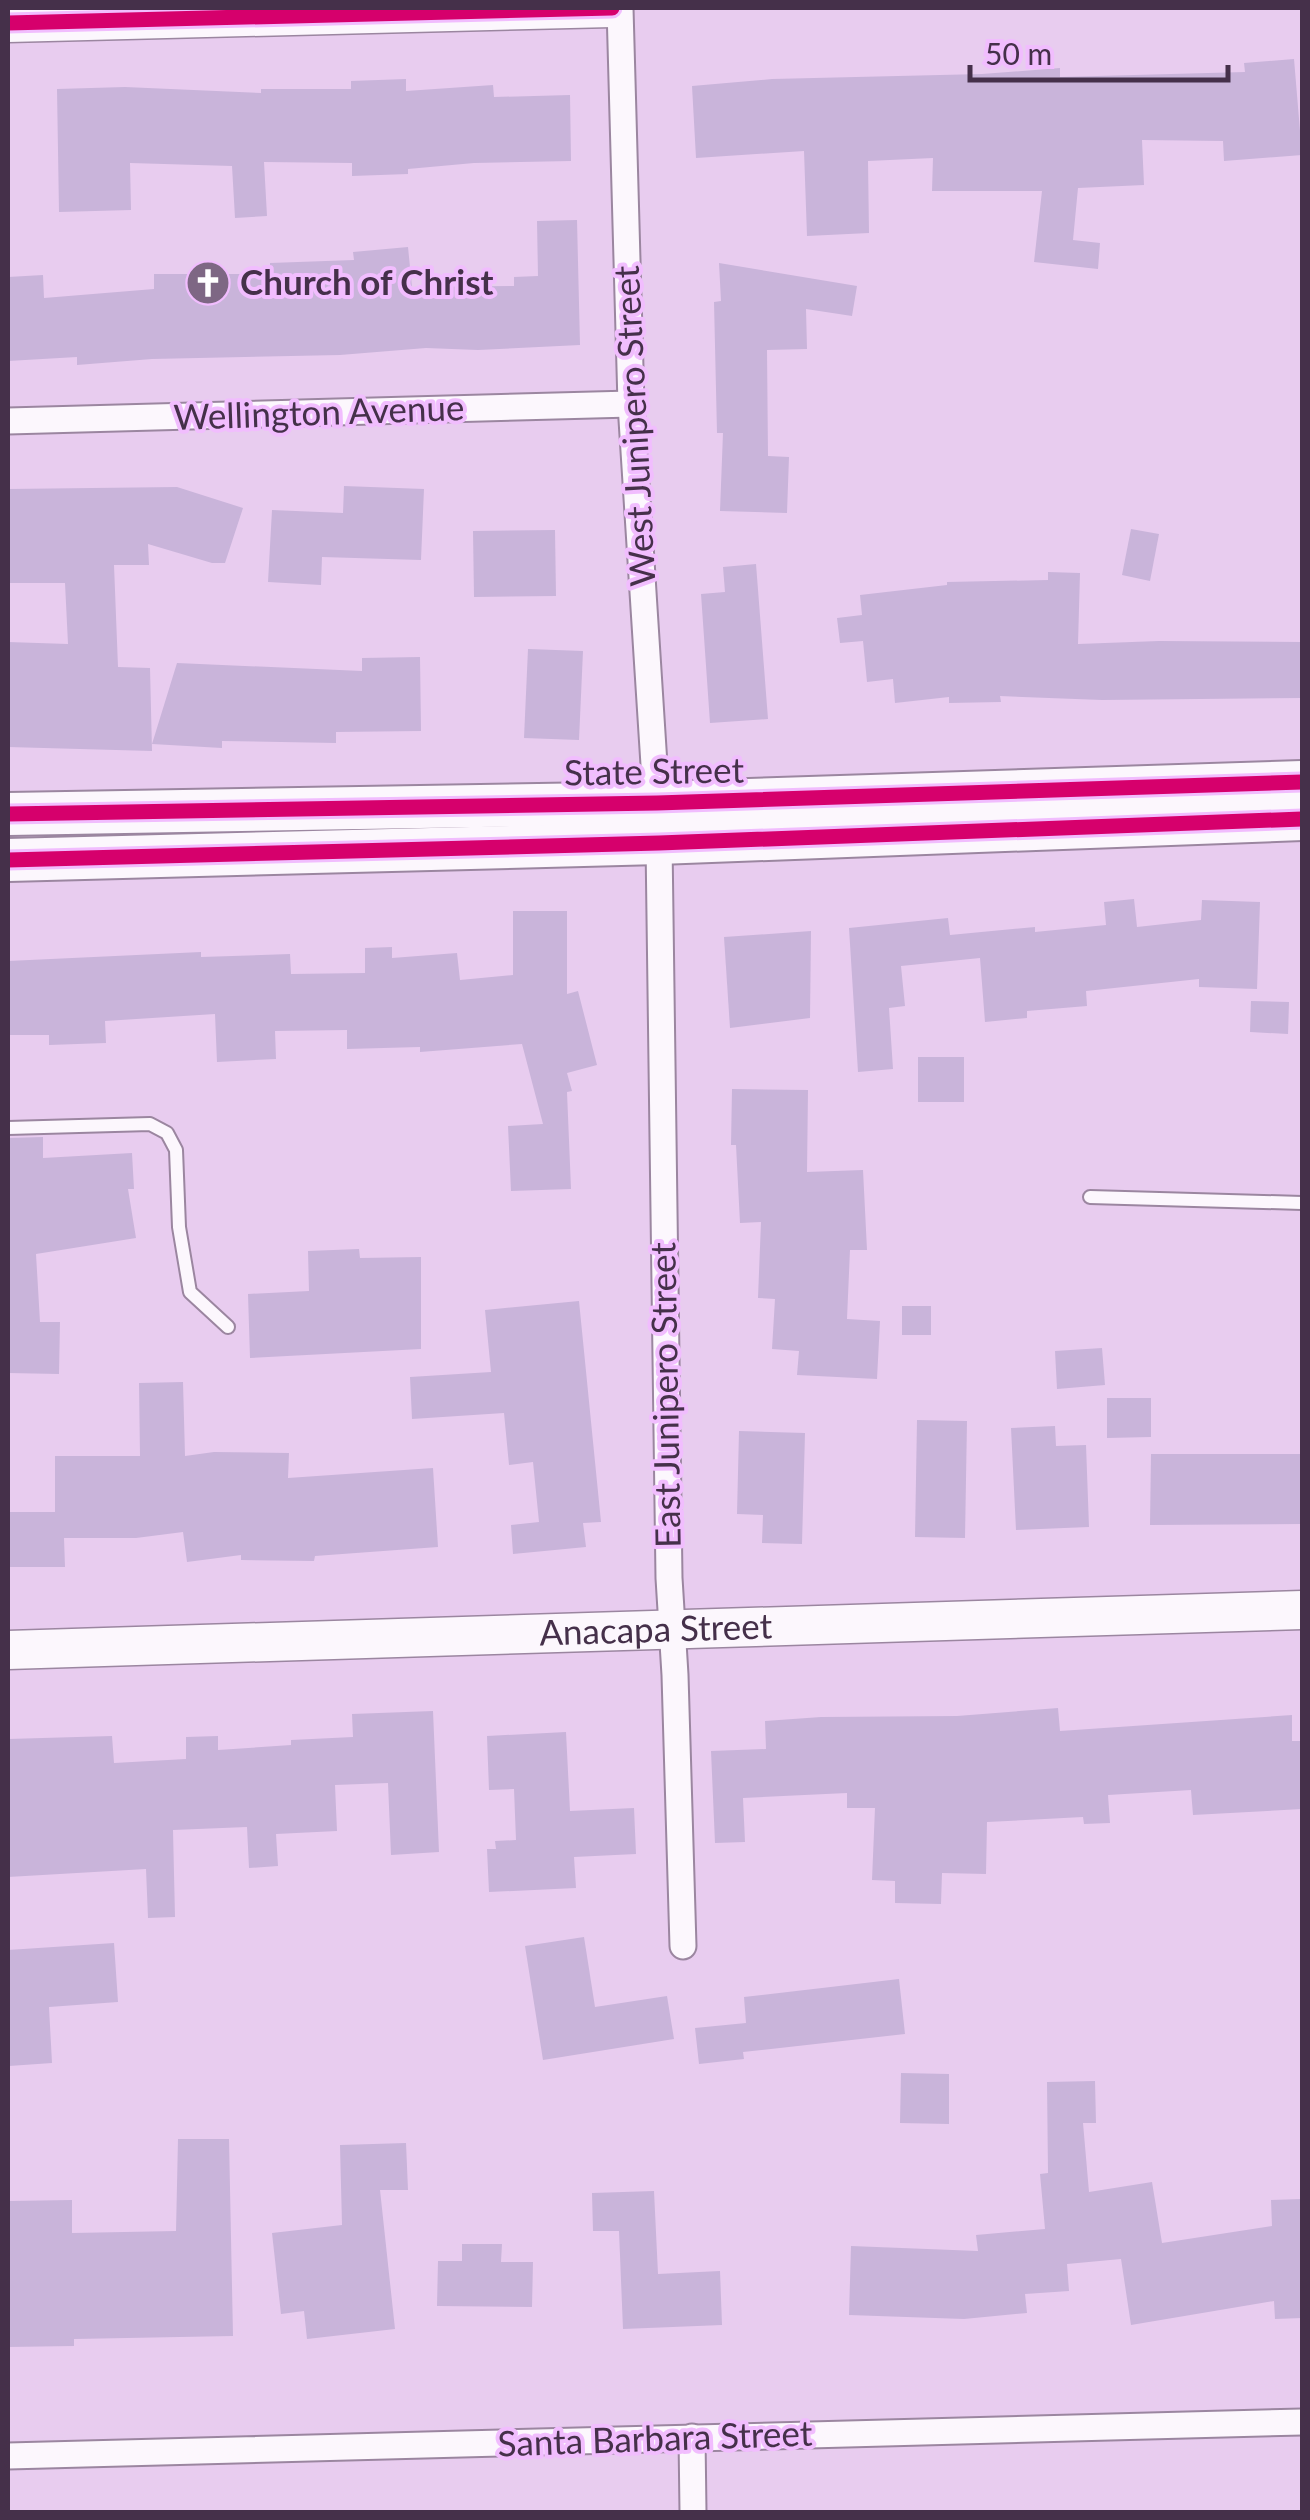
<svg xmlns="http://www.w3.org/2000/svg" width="1310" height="2520" font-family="Lato,sans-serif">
<rect width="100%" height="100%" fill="#e8ccef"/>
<!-- building -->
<g fill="#c9b4da">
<path d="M 1294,59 L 1302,155 L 1224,161 L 1223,141 L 1142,140 L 1144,185 L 1078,188 L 1073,240 L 1100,243 L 1098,269 L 1034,262 L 1042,191 L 932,191 L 933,158 L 868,161 L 869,233 L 807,236 L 804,151 L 696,158 L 692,86 L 772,79 L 982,74 L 1060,68 L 1060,77 L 1245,72 L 1244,63 Z"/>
<path d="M 406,79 L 406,91 L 493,85 L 494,97 L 570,95 L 571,161 L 474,163 L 408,169 L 408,174 L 352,176 L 352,163 L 264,162 L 267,216 L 235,218 L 232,166 L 130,163 L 131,210 L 59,212 L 57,89 L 125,87 L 261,93 L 261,89 L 351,89 L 351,81 Z"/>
<path d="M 577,220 L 580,345 L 478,350 L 426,348 L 340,355 L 152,359 L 77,365 L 77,357 L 8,361 L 8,277 L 43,275 L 44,298 L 154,289 L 154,274 L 270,274 L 270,263 L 354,260 L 353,252 L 408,247 L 412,287 L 514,286 L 514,277 L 538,276 L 537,221 Z"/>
<path d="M 719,263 L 857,286 L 852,316 L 806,309 L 807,349 L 767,350 L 768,456 L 789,457 L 787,513 L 720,511 L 723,433 L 717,433 L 714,302 L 721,301 Z"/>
<path d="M 344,486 L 424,489 L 421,560 L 322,557 L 321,585 L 268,582 L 272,510 L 343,513 Z"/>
<path d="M 177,487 L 243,508 L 225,563 L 212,563 L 148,544 L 149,565 L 114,565 L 118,667 L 150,668 L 152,751 L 8,747 L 8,642 L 68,644 L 65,583 L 8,583 L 8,489 Z"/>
<path d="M 1131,529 L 1159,534 L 1150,581 L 1122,575 Z"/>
<path d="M 555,530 L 556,596 L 474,597 L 473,531 Z"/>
<path d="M 756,564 L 768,719 L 710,723 L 701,594 L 725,592 L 723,567 Z"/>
<path d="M 1048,572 L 1080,573 L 1078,644 L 1159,641 L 1302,642 L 1302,698 L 1102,700 L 1000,696 L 1001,702 L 949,703 L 949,697 L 895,703 L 893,679 L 867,682 L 863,641 L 840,643 L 837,618 L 862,615 L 860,595 L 947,585 L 947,582 L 1048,580 Z"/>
<path d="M 528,649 L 583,651 L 579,740 L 524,738 Z"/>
<path d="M 420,657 L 421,731 L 336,732 L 336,743 L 222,741 L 222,748 L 152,744 L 177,663 L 362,671 L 362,658 Z"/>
<path d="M 1134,899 L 1137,927 L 1201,920 L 1202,900 L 1260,902 L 1257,989 L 1199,987 L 1199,979 L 1086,991 L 1087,1006 L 1027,1011 L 1027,1018 L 985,1022 L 980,958 L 901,966 L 905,1006 L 889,1008 L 893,1069 L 858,1072 L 849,928 L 948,918 L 950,935 L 1035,927 L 1035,932 L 1106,925 L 1104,902 Z"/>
<path d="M 513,911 L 567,911 L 567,994 L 578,991 L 597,1065 L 567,1073 L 572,1091 L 567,1092 L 571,1189 L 511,1191 L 508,1126 L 543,1124 L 522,1044 L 420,1052 L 420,1047 L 347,1049 L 347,1030 L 275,1031 L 276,1059 L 217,1062 L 215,1014 L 105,1021 L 106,1043 L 49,1045 L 49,1035 L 8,1035 L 8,961 L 201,952 L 201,957 L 290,954 L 291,974 L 365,973 L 365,948 L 392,947 L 392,958 L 457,953 L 460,980 L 513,975 Z"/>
<path d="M 811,931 L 810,1018 L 730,1028 L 724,937 Z"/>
<path d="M 1251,1001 L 1289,1002 L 1288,1034 L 1250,1032 Z"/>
<rect x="918" y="1057" width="46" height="45"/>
<path d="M 732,1089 L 808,1090 L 807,1172 L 863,1170 L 867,1250 L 850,1250 L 847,1319 L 880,1321 L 877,1379 L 797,1375 L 799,1351 L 772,1349 L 775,1299 L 758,1298 L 761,1222 L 740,1223 L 736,1145 L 731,1145 Z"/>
<path d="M 43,1137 L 43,1158 L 132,1153 L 134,1189 L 128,1189 L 136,1238 L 36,1254 L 40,1322 L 60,1322 L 59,1374 L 8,1373 L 8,1138 Z"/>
<path d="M 359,1249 L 360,1258 L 421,1257 L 421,1349 L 250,1358 L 248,1294 L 309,1291 L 308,1251 Z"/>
<path d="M 579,1301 L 601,1522 L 583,1523 L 586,1547 L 513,1554 L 511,1525 L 539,1522 L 533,1462 L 509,1465 L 504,1413 L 412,1419 L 410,1377 L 491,1372 L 485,1310 Z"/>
<rect x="902" y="1306" width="29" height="29"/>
<path d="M 1102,1348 L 1105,1385 L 1057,1389 L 1055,1351 Z"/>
<path d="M 183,1382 L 185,1456 L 214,1452 L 289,1453 L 288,1478 L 433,1468 L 438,1547 L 315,1556 L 314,1561 L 241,1560 L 241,1555 L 187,1562 L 183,1532 L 136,1538 L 64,1538 L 65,1567 L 8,1567 L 8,1512 L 55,1512 L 55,1456 L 140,1456 L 139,1383 Z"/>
<path d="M 1107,1398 L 1151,1398 L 1151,1437 L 1107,1438 Z"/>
<path d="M 917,1420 L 967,1421 L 965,1538 L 915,1537 Z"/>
<path d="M 1055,1426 L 1056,1446 L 1086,1445 L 1089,1527 L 1016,1530 L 1011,1428 Z"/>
<path d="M 739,1431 L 805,1433 L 802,1544 L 762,1543 L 763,1515 L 737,1514 Z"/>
<path d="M 1151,1454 L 1302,1454 L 1302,1524 L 1150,1525 Z"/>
<path d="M 1058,1708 L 1060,1731 L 1292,1715 L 1292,1741 L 1302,1741 L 1302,1809 L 1193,1815 L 1191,1790 L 1108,1795 L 1110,1823 L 1084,1824 L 1083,1817 L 987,1822 L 986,1874 L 942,1873 L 941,1904 L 895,1903 L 895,1881 L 872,1880 L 875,1808 L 847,1808 L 847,1793 L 743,1798 L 745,1842 L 715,1843 L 711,1751 L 766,1749 L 765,1721 L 821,1717 L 957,1716 Z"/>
<path d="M 433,1711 L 439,1852 L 391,1855 L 388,1783 L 335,1785 L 337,1831 L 276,1834 L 278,1866 L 249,1868 L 247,1827 L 173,1830 L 175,1917 L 148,1918 L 146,1869 L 8,1877 L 8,1739 L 112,1736 L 114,1763 L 186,1759 L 186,1737 L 218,1736 L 218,1750 L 291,1745 L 291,1740 L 353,1737 L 352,1714 Z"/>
<path d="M 566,1732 L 570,1811 L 634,1808 L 636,1854 L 574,1857 L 576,1888 L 489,1892 L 487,1849 L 496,1849 L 495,1841 L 516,1840 L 514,1789 L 489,1790 L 487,1736 Z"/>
<path d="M 584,1937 L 595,2007 L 667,1996 L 674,2039 L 543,2060 L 525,1946 Z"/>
<path d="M 114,1943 L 118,2002 L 49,2007 L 52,2063 L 9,2066 L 8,1950 Z"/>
<path d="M 899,1979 L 905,2034 L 743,2052 L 744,2059 L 699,2064 L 695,2028 L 746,2023 L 744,1997 Z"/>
<path d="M 901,2073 L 949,2074 L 949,2124 L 900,2123 Z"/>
<path d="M 1095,2081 L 1096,2123 L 1083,2123 L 1089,2192 L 1152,2182 L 1162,2243 L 1272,2226 L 1271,2200 L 1302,2199 L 1302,2318 L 1275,2319 L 1274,2301 L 1131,2325 L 1121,2259 L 1067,2264 L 1069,2291 L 1025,2294 L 1027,2313 L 964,2319 L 849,2315 L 851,2246 L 978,2251 L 976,2235 L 1045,2229 L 1040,2174 L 1048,2173 L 1047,2082 Z"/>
<path d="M 178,2139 L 229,2139 L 233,2336 L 74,2339 L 74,2346 L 8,2347 L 8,2201 L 72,2200 L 72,2233 L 176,2231 Z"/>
<path d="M 406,2143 L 408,2190 L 380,2190 L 395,2329 L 307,2339 L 304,2311 L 281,2314 L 272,2233 L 342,2225 L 340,2145 Z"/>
<path d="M 654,2191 L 658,2274 L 720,2271 L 722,2325 L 623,2329 L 619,2231 L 593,2231 L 592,2193 Z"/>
<path d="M 462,2244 L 502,2244 L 501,2262 L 533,2262 L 532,2307 L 437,2306 L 438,2261 L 462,2261 Z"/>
</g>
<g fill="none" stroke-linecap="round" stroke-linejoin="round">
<defs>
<g id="lane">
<path d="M 8,1128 L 150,1124 L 167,1133 L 176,1150 L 179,1227 L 190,1292 L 228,1327"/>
<path d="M 1090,1197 L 1302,1203"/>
</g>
<g id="street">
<path d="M 620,8 L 631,404 L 659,843 L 669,1578 L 675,1675 L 683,1946"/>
<path d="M 8,421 L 631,404"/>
<path d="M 692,2437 L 693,2512"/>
<path d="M 8,2456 L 1302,2422"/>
</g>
<g id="secondary">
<path d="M 8,23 L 612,8"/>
<path id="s1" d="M 8,1650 L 1302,1610"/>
</g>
<g id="primary">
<path d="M 8,814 L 657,803 L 1302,782"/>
<path d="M 8,860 L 659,843 L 1302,819"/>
</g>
</defs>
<!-- lane casing -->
<use href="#lane" stroke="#9b86a0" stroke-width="16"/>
<!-- street casing -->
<use href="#street" stroke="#9b86a0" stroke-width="29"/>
<!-- secondary casing -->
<use href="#secondary" stroke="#9b86a0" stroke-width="41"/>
<!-- primary casing -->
<use href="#primary" stroke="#9b86a0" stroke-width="46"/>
<!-- lane -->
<use href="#lane" stroke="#fcf7fd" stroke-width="12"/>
<!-- street -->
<use href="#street" stroke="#fcf7fd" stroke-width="25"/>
<!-- secondary -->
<use href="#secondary" stroke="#fcf7fd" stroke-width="38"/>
<!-- primary -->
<use href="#primary" stroke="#fcf7fd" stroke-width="42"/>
<defs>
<g id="cycleway">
<path d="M 8,23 L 612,8"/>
<path d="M 8,814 L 657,803 L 1302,782"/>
<path d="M 8,860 L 659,843 L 1302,819"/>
</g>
</defs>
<!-- cycleway casing -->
<use href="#cycleway" stroke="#f1bdfe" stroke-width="21"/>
<!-- cycleway -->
<use href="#cycleway" stroke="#d6006c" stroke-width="15"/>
</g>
<!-- icons -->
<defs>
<symbol id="church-disc" viewBox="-11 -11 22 22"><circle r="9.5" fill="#7e6784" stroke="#f1bdfe"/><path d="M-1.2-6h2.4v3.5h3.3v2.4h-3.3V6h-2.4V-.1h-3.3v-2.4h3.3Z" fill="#fff"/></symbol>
</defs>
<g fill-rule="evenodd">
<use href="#church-disc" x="183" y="258" width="50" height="50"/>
</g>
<g text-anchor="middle" stroke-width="8" stroke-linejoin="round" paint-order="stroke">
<!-- poi labels -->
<g font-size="35" font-weight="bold" fill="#45304a" stroke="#f1bdfe" text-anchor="start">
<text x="240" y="295">Church of Christ</text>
</g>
<!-- street labels -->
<g font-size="35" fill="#45304a" stroke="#f1bdfe">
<text transform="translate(319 413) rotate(-2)" y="12">Wellington Avenue</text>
<text transform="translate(635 426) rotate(-93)" y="12">West Junipero Street</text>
<text transform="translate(654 772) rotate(-1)" y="12">State Street</text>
<text transform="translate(666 1395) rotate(-91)" y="12">East Junipero Street</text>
<text dy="12" stroke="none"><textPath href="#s1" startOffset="648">Anacapa Street</textPath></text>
<text transform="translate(655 2439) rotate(-2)" y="12">Santa Barbara Street</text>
</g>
</g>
<!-- border -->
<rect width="1310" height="2520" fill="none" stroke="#45304a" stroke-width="20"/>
<!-- scale -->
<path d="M970 65v15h258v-15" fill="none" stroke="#45304a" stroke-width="5"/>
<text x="985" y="65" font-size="30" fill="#45304a" stroke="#f1bdfe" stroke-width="8" paint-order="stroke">50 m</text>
</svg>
